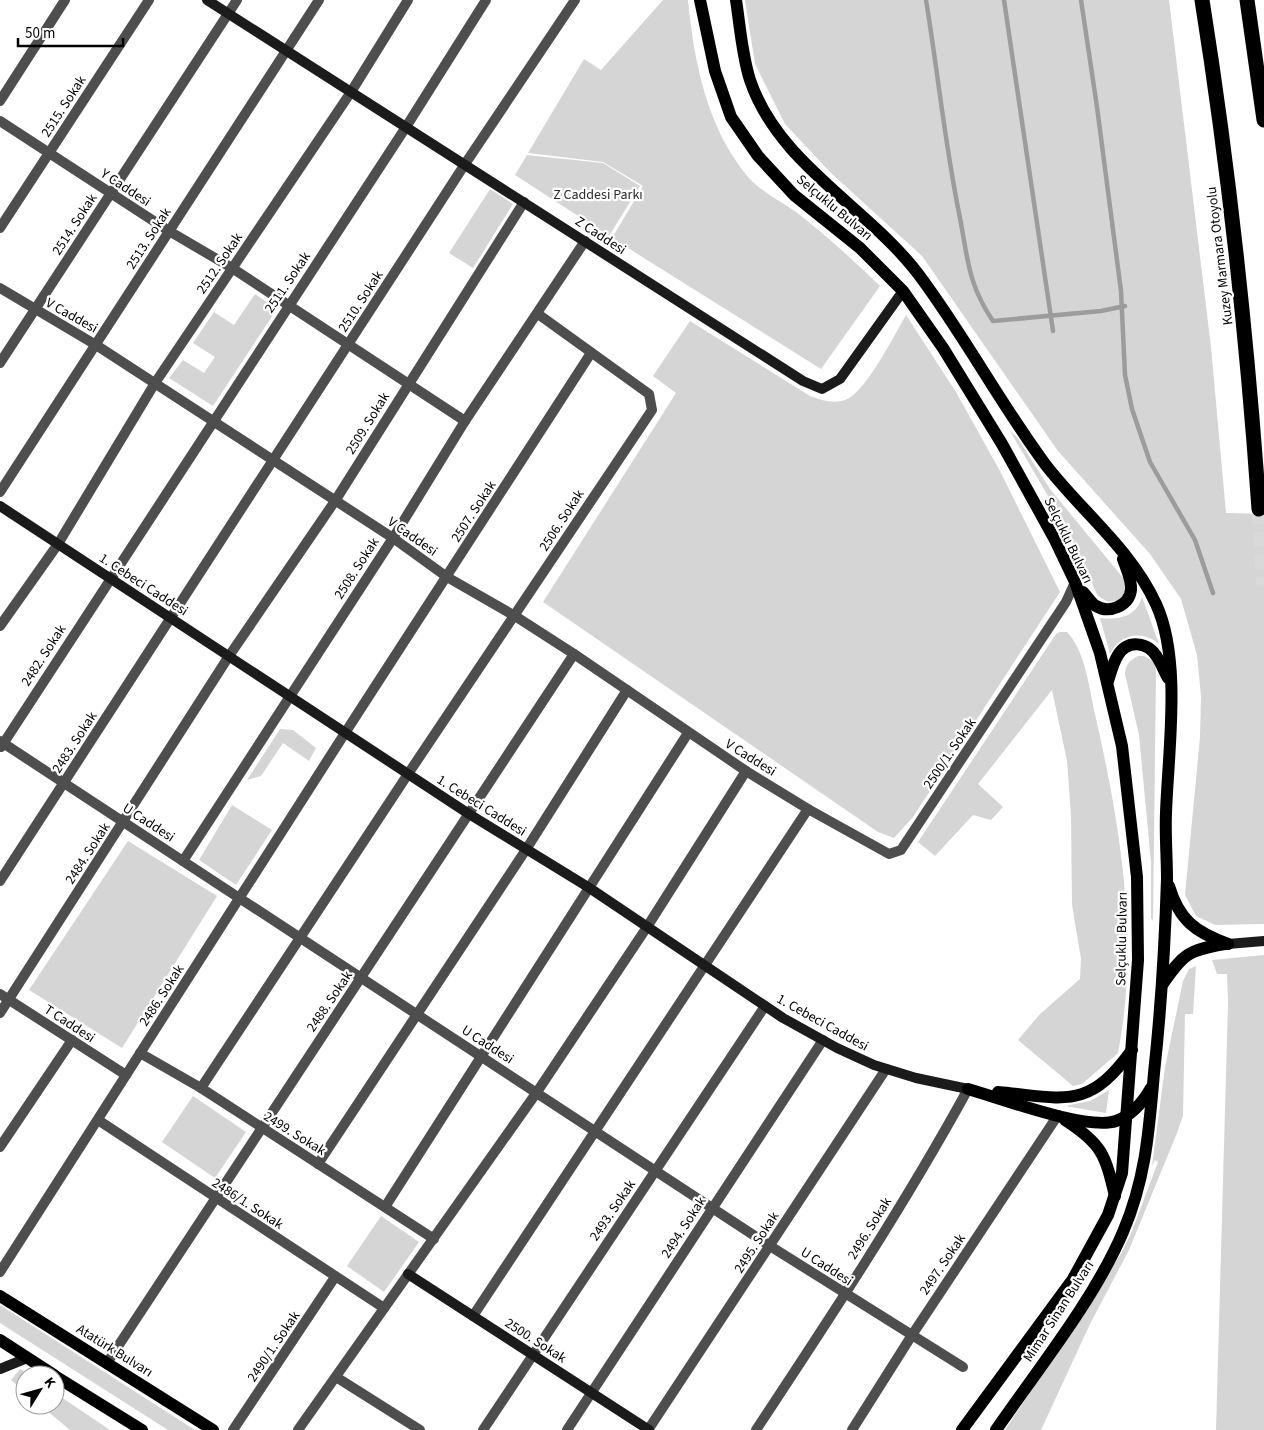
<svg xmlns="http://www.w3.org/2000/svg" width="1264" height="1430" font-family="'Source Sans 3',sans-serif">
<rect width="100%" height="100%" fill="#fff"/>
<!-- green -->
<g fill="#d5d5d5">
<path d="M 663,0 L 688,0 C 694,62 707,128 748,177 C 761,192 784,203 800,215 C 828,237 854,261 880,286 L 821,369 L 612,238 L 643,186 L 603,162 L 528,153 L 584,59 L 601,70 Z"/>
<path d="M 745,0 L 1169,0 L 1211,347 L 1226,513 L 1264,514 L 1264,924 L 1215,925 L 1196,916 L 1185,895 L 1200,737 L 1201,696 L 1197,655 L 1181,599 L 1150,554 L 1058,451 L 922,256 L 831,173 L 785,124 L 755,64 Z"/>
<path d="M 527,155 L 603,163 L 640,186 L 609,236 L 515,175 Z"/>
<path d="M 490,189 L 513,204 L 473,268 L 449,253 Z"/>
<path d="M 255,294 L 277,309 L 213,406 L 169,378 L 183,360 L 204,373 L 215,357 L 193,343 L 214,312 L 234,325 Z"/>
<path d="M 906,315 L 956,392 L 1000,471 L 1060,592 L 913,817 L 894,838 L 878,832 L 543,602 L 676,393 L 653,376 L 690,321 L 810,396 C 821,400 833,404 845,400 C 865,394 895,334 906,315 Z"/>
<path d="M 1010,431 L 1017,437 L 1050,489 L 1124,579 L 1126,590 L 1120,600 L 1108,602 L 1098,596 L 1058,513 Z"/>
<path d="M 1142,597 L 1159,644 C 1143,630 1120,633 1110,654 L 1100,618 C 1119,620 1136,617 1142,597 Z"/>
<path d="M 1060,632 L 1067,632 C 1086,652 1089,689 1095,714 C 1120,824 1140,941 1118,1053 L 1082,1084 L 1073,1086 L 1018,1040 L 1040,1014 L 1080,979 L 1081,959 L 1072,905 L 1071,815 L 1067,761 L 1052,690 L 978,784 L 1003,807 L 991,820 L 973,815 L 935,856 L 918,842 L 1056,634 Z"/>
<path d="M 1138,656 L 1144,656 L 1155,662 L 1156,673 L 1153,921 L 1151,918 L 1151,862 L 1139,735 L 1125,674 C 1126,664 1129,661 1138,656 Z"/>
<path d="M 280,729 L 293,730 L 316,748 L 309,761 L 283,743 L 261,776 L 247,780 Z"/>
<path d="M 232,805 L 272,830 L 236,885 L 199,860 Z"/>
<path d="M 128,841 L 217,896 L 122,1048 L 29,990 Z"/>
<path d="M 1264,955 L 1264,1430 L 1216,1430 L 1228,1003 L 1227,974 L 1217,974 L 1212,960 Z"/>
<path d="M 1196,966 L 1193,1014 L 1185,1014 L 1183,1116 L 1177,1133 L 1129,1250 L 1090,1324 L 1041,1430 L 1005,1430 L 1122,1252 L 1132,1231 L 1158,1162 L 1155,1160 L 1152,1166 L 1165,1067 L 1183,981 L 1189,969 Z"/>
<path d="M 1109,1090 L 1106,1113 L 1065,1106 L 1090,1101 Z"/>
<path d="M 193,1096 L 246,1132 L 215,1178 L 162,1142 Z"/>
<path d="M 381,1216 L 419,1242 L 384,1292 L 347,1266 Z"/>
<path d="M 0,1305 L 195,1430 L 168,1430 L 0,1323 Z"/>
<path d="M 20,1369 L 29,1375 L 25,1375 L 25,1392 L 11,1380 Z"/>
<path d="M 55,1393 L 110,1430 L 70,1430 L 40,1405 L 55,1405 Z"/>
</g>
<g fill="none" stroke-linecap="round" stroke-linejoin="round">
<!-- stream -->
<g stroke="#9c9c9c" stroke-width="4.5">
<path d="M 926,0 C 938,73 945,146 960,218 C 968,260 968,284 993,321 L 1101,311 L 1125,306"/>
<path d="M 1004,0 L 1053,331"/>
<path d="M 1081,0 L 1097,107 L 1121,291 L 1125,375 L 1132,409 L 1150,462 L 1195,540 L 1213,593"/>
</g>
<!-- highway-tunnel -->
<path stroke="#d9d9d9" stroke-width="15" stroke-dasharray="15 8" stroke-linecap="butt" d="M 1259,509 L 1264,586"/>
<!-- street -->
<g stroke="#4e4e4e" stroke-width="10">
<path d="M 0,101 L 65,0"/>
<path d="M 0,121 L 169,231 L 232,268 L 465,421"/>
<path d="M 0,228 L 149,0"/>
<path d="M 0,288 L 96,345 L 393,538 L 447,577 L 515,616 L 574,654 L 746,771 L 808,809 L 889,854 L 901,850 L 1066,602 L 1075,582"/>
<path d="M 0,363 L 237,0"/>
<path d="M 0,492 L 319,0"/>
<path d="M 0,626 L 58,544 L 155,383 L 351,92 L 408,0"/>
<path d="M 0,741 L 770,1246 L 963,1367"/>
<path d="M 1,747 L 406,127 L 486,0"/>
<path d="M 183,861 L 393,538 L 465,421 L 585,241"/>
<path d="M 0,881 L 465,164 L 575,0"/>
<path d="M 0,994 L 126,1075"/>
<path d="M 0,1013 L 229,656 L 335,501 L 524,202"/>
<path d="M 140,1053 L 201,1088 L 434,1239"/>
<path d="M 201,1088 L 408,774 L 652,410 L 649,394 L 538,314"/>
<path d="M 98,1120 L 384,1308"/>
<path d="M 0,1147 L 72,1040"/>
<path d="M 318,1164 L 527,848 L 627,690"/>
<path d="M 385,1207 L 688,733"/>
<path d="M 0,1272 L 345,733 L 591,353"/>
<path d="M 473,1316 L 808,809"/>
<path d="M 107,1363 L 574,654"/>
<path d="M 336,1377 L 420,1430"/>
<path d="M 233,1430 L 335,1277"/>
<path d="M 298,1430 L 537,1092 L 647,927 L 746,771"/>
<path d="M 483,1430 L 765,1006"/>
<path d="M 567,1430 L 823,1040"/>
<path d="M 648,1430 L 886,1069"/>
<path d="M 756,1430 C 830,1318 904,1206 968,1089"/>
<path d="M 852,1430 L 912,1335 L 1058,1115"/>
</g>
<!-- secondary -->
<g stroke="#1b1b1b" stroke-width="10">
<path d="M 207,0 L 803,381 L 822,389 L 840,379 L 903,291"/>
<path d="M 0,506 L 469,814 L 588,887 L 783,1018 L 837,1048 L 874,1065 L 916,1078 L 968,1089"/>
<path d="M 1228,944 L 1264,941"/>
<path d="M 408,1274 L 649,1430"/>
<path d="M 0,1369 L 27,1358"/>
</g>
<!-- primary -->
<g stroke="#000" stroke-width="12">
<path d="M 700,0 L 715,71 L 731,117 L 758,156 L 794,195 L 860,248 L 903,291 L 943,348 L 1002,444 L 1054,538 L 1075,582 L 1100,653 L 1122,746 L 1137,877 L 1138,960 L 1122,1173 L 1108,1215 L 1073,1279 L 962,1430"/>
<path d="M 736,0 C 740,26 742,55 750,80 C 778,164 868,207 919,275 C 964,335 1000,403 1045,464 C 1081,511 1131,549 1156,604 C 1182,660 1168,752 1166,813 C 1165,835 1167,857 1167,879 C 1165,943 1161,1009 1154,1073 C 1149,1130 1146,1178 1123,1232 C 1094,1300 1038,1369 996,1430"/>
<path d="M 1083,592 C 1087,596 1091,603 1096,606 C 1109,614 1129,606 1131,590 C 1132,580 1126,568 1123,559"/>
<path d="M 1108,681 C 1111,672 1113,663 1118,655 C 1128,639 1148,642 1157,657 C 1161,663 1164,671 1168,678"/>
<path d="M 1169,886 C 1179,920 1195,932 1228,944"/>
<path d="M 1162,985 C 1183,954 1188,950 1225,944"/>
<path d="M 968,1089 C 1000,1098 1087,1131 1116,1121 C 1133,1115 1143,1102 1151,1088"/>
<path d="M 998,1092 C 1065,1098 1088,1111 1132,1050"/>
<path d="M 1065,1120 C 1102,1144 1105,1154 1115,1196"/>
<path d="M 0,1296 L 213,1430"/>
<path d="M 0,1340 L 54,1375"/>
<path d="M 55,1376 L 142,1430"/>
</g>
<!-- highway -->
<g stroke="#000" stroke-width="15">
<path d="M 1202,0 C 1229,169 1247,338 1259,509"/>
<path d="M 1247,0 L 1264,120"/>
</g>
</g>
<g text-anchor="middle" stroke-width="4.5" stroke-linejoin="round" paint-order="stroke">
<!-- street labels -->
<g font-size="14" fill="#000" stroke="#fff">
<text transform="translate(63 106) rotate(-57)" y="5">2515. Sokak</text>
<text transform="translate(126 187) rotate(33)" y="5">Y Caddesi</text>
<text transform="translate(835 207) rotate(40)" y="5">Selçuklu Bulvarı</text>
<text transform="translate(74 224) rotate(-57)" y="5">2514. Sokak</text>
<text transform="translate(601 235) rotate(33)" y="5">Z Caddesi</text>
<text transform="translate(148 238) rotate(-57)" y="5">2513. Sokak</text>
<text transform="translate(1219 256) rotate(-97)" y="5">Kuzey Marmara Otoyolu</text>
<text transform="translate(219 263) rotate(-56)" y="5">2512. Sokak</text>
<text transform="translate(287 282) rotate(-56)" y="5">2511. Sokak</text>
<text transform="translate(360 301) rotate(-57)" y="5">2510. Sokak</text>
<text transform="translate(72 315) rotate(29)" y="5">V Caddesi</text>
<text transform="translate(367 423) rotate(-58)" y="5">2509. Sokak</text>
<text transform="translate(473 511) rotate(-57)" y="5">2507. Sokak</text>
<text transform="translate(561 520) rotate(-57)" y="5">2506. Sokak</text>
<text transform="translate(413 536) rotate(35)" y="5">V Caddesi</text>
<text transform="translate(1069 540) rotate(64)" y="5">Selçuklu Bulvarı</text>
<text transform="translate(356 568) rotate(-57)" y="5">2508. Sokak</text>
<text transform="translate(144 584) rotate(33)" y="5">1. Cebeci Caddesi</text>
<text transform="translate(43 655) rotate(-57)" y="5">2482. Sokak</text>
<text transform="translate(74 742) rotate(-57)" y="5">2483. Sokak</text>
<text transform="translate(949 753) rotate(-56)" y="5">2500/1. Sokak</text>
<text transform="translate(751 757) rotate(32)" y="5">V Caddesi</text>
<text transform="translate(482 805) rotate(32)" y="5">1. Cebeci Caddesi</text>
<text transform="translate(149 822) rotate(33)" y="5">U Caddesi</text>
<text transform="translate(87 853) rotate(-57)" y="5">2484. Sokak</text>
<text transform="translate(1121 939) rotate(-89)" y="5">Selçuklu Bulvarı</text>
<text transform="translate(161 995) rotate(-57)" y="5">2486. Sokak</text>
<text transform="translate(329 1001) rotate(-56)" y="5">2488. Sokak</text>
<text transform="translate(823 1022) rotate(29)" y="5">1. Cebeci Caddesi</text>
<text transform="translate(70 1023) rotate(33)" y="5">T Caddesi</text>
<text transform="translate(488 1044) rotate(33)" y="5">U Caddesi</text>
<text transform="translate(295 1133) rotate(32)" y="5">2499. Sokak</text>
<text transform="translate(248 1203) rotate(33)" y="5">2486/1. Sokak</text>
<text transform="translate(612 1210) rotate(-56)" y="5">2493. Sokak</text>
<text transform="translate(683 1227) rotate(-57)" y="5">2494. Sokak</text>
<text transform="translate(869 1228) rotate(-58)" y="5">2496. Sokak</text>
<text transform="translate(756 1242) rotate(-57)" y="5">2495. Sokak</text>
<text transform="translate(942 1264) rotate(-56)" y="5">2497. Sokak</text>
<text transform="translate(827 1266) rotate(33)" y="5">U Caddesi</text>
<text transform="translate(1058 1311) rotate(-57)" y="5">Mimar Sinan Bulvarı</text>
<text transform="translate(536 1340) rotate(33)" y="5">2500. Sokak</text>
<text transform="translate(273 1346) rotate(-56)" y="5">2490/1. Sokak</text>
<text transform="translate(115 1350) rotate(32)" y="5">Atatürk Bulvarı</text>
</g>
<!-- park labels -->
<g font-size="14" fill="#2c2c2c" stroke="#fff">
<text x="598" y="199">Z Caddesi Parkı</text>
</g>
</g>
<!-- north arrow -->
<g transform="translate(40 1390) rotate(53)"><circle r="24" fill="#ffffff" stroke="#999999"/>
<path d="M0-4L9 19L0 12L-9 19Z" fill="#000000"/>
<text y="-8" font-size="14" font-weight="bold" text-anchor="middle" fill="#000000">K</text>
</g>
<!-- scale -->
<path d="M18 38v8h105v-8" fill="none" stroke="#000000" stroke-width="2.5"/>
<text x="25" y="38" font-size="15" fill="#000000" stroke="#ffffff" stroke-width="4" paint-order="stroke">50 m</text>
</svg>
